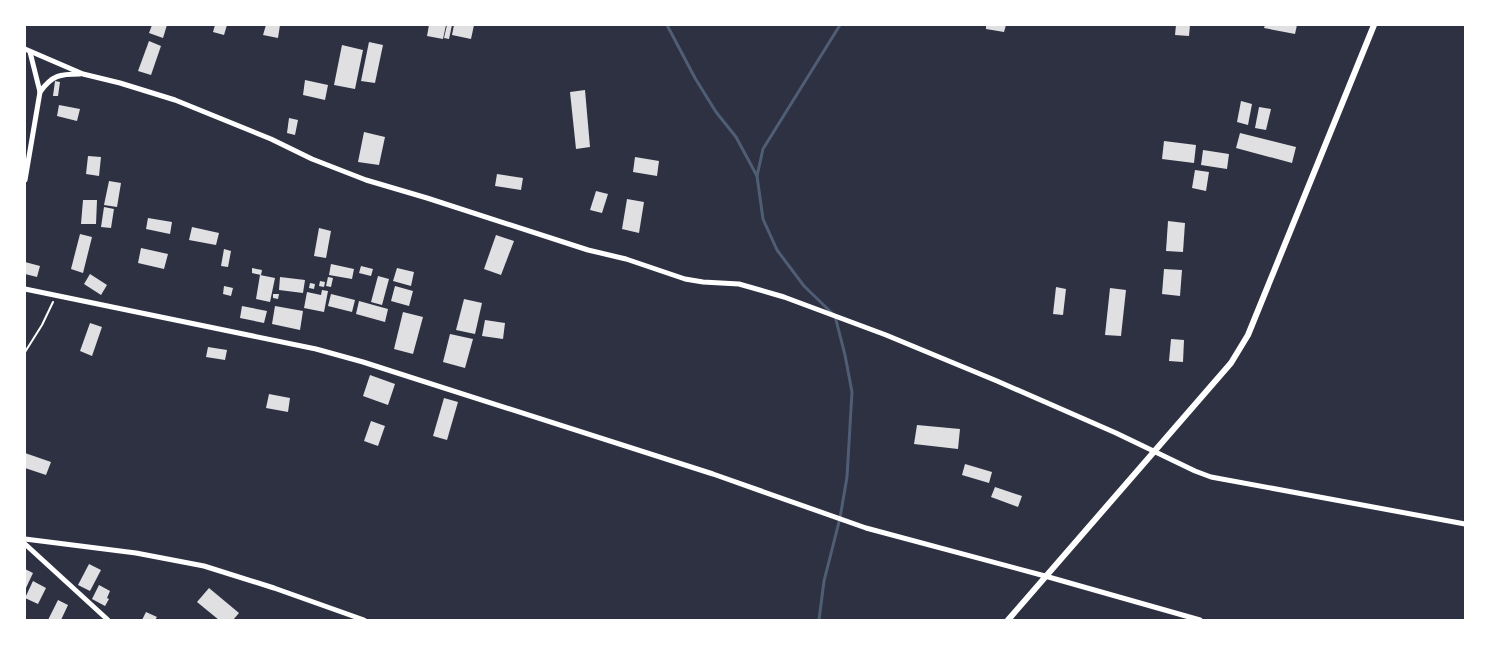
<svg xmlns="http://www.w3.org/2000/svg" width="1490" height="645" font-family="'Nunito Sans',sans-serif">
<rect width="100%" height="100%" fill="#2d3142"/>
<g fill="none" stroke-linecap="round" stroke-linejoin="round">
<!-- stream -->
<g stroke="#4f5d75" stroke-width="3">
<path d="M 667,25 L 695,78 L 716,112 L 736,137 L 757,176"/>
<path d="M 819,620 L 824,581 L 840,518 L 847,477 L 852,392 L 845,355 L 835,316 L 804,286 L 777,250 L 763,219 L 757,176 L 763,149 L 840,25"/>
</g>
</g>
<!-- building -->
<g fill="#e0e0e3">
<path d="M 152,25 L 167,25 L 163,38 L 149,33 Z"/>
<path d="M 215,25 L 227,25 L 224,35 L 213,32 Z"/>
<path d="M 266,25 L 280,25 L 278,38 L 263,35 Z"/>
<path d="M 429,25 L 446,25 L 443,39 L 427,36 Z"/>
<path d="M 447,25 L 452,25 L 449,39 L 444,38 Z"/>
<path d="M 454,25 L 474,25 L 471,39 L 452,35 Z"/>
<path d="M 986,25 L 1006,25 L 1004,32 L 986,29 Z"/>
<path d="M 1176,25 L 1190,25 L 1189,36 L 1175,35 Z"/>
<path d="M 1265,25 L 1297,25 L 1295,34 L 1264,28 Z"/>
<path d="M 149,41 L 161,46 L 151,75 L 138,71 Z"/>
<path d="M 369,42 L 383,45 L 375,83 L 361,81 Z"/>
<path d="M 342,45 L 363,50 L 355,89 L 334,85 Z"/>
<path d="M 305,80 L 328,85 L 325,100 L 303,95 Z"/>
<path d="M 55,81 L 60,82 L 58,96 L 53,96 Z"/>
<path d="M 585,90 L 590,147 L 576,149 L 570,92 Z"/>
<path d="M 1241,101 L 1252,104 L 1248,125 L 1237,122 Z"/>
<path d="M 59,105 L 80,109 L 77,121 L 57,116 Z"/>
<path d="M 1259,107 L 1271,109 L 1266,130 L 1255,128 Z"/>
<path d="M 289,118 L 298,120 L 295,135 L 287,133 Z"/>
<path d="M 364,132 L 385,137 L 379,165 L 358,162 Z"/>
<path d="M 1240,133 L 1296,147 L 1292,163 L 1236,148 Z"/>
<path d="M 1164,141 L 1196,145 L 1194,163 L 1162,159 Z"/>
<path d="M 1203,150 L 1229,154 L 1227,169 L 1201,165 Z"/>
<path d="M 88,156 L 101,157 L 99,176 L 86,174 Z"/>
<path d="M 635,157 L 659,161 L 657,176 L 633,172 Z"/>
<path d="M 1195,170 L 1209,172 L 1206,191 L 1192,188 Z"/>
<path d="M 497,174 L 523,178 L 521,190 L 495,186 Z"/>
<path d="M 109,181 L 121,183 L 117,207 L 104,205 Z"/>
<path d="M 596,191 L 608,194 L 602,213 L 590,210 Z"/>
<path d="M 627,199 L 644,202 L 639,233 L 622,229 Z"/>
<path d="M 83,200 L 97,200 L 96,224 L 81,224 Z"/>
<path d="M 104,207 L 114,209 L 111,228 L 101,227 Z"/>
<path d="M 148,218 L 172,222 L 170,234 L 146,229 Z"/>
<path d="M 1168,221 L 1185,223 L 1183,252 L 1166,251 Z"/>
<path d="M 192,227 L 219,233 L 216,245 L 189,240 Z"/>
<path d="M 319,228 L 331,231 L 326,258 L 314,256 Z"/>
<path d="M 80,234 L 92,237 L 83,273 L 71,269 Z"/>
<path d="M 496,235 L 514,241 L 501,275 L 484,269 Z"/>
<path d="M 141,248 L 168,254 L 164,269 L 138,263 Z"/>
<path d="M 224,249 L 231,251 L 228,267 L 221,266 Z"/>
<path d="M 25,262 L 40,266 L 37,277 L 25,274 Z"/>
<path d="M 331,264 L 354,269 L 352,279 L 329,275 Z"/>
<path d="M 361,266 L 373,269 L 371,276 L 359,273 Z"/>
<path d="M 252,268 L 262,270 L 261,275 L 252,273 Z"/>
<path d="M 397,268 L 414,272 L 411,286 L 393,281 Z"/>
<path d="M 1164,269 L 1182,270 L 1180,296 L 1162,294 Z"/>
<path d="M 90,274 L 107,285 L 101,295 L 84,284 Z"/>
<path d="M 260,275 L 275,278 L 270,302 L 256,299 Z"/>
<path d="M 378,276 L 389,279 L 382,305 L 371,302 Z"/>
<path d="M 280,277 L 305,280 L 303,293 L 279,290 Z"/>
<path d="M 328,277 L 333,278 L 331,287 L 326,286 Z"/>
<path d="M 320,281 L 325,282 L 324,287 L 319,286 Z"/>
<path d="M 310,283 L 315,284 L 314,289 L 309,288 Z"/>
<path d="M 224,286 L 233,288 L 231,296 L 223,294 Z"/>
<path d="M 395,286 L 413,291 L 409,306 L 391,301 Z"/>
<path d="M 1056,287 L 1066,289 L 1063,315 L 1053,314 Z"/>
<path d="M 1110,288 L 1126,290 L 1121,336 L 1105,335 Z"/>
<path d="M 322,290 L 328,291 L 324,312 L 304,308 L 307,292 L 321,295 Z"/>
<path d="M 273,294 L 279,294 L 278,299 L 273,298 Z"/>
<path d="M 331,294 L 355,300 L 352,312 L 328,306 Z"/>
<path d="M 464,299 L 482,303 L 475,334 L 456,330 Z"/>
<path d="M 359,301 L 388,309 L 385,322 L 356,314 Z"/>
<path d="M 242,306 L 267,311 L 264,323 L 240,318 Z"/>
<path d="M 275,306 L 303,311 L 300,330 L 272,324 Z"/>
<path d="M 403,312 L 423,317 L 413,354 L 394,349 Z"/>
<path d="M 485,320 L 505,323 L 503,339 L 482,336 Z"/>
<path d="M 90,323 L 102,327 L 92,356 L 80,351 Z"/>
<path d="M 450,334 L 473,339 L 465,368 L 443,362 Z"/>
<path d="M 1171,339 L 1184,340 L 1183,362 L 1169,361 Z"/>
<path d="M 208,347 L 227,350 L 225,360 L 206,357 Z"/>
<path d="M 370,375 L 395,384 L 388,405 L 363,396 Z"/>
<path d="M 269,394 L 290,398 L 288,412 L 266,408 Z"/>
<path d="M 444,398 L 458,402 L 447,440 L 433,436 Z"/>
<path d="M 371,421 L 385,426 L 378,446 L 364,441 Z"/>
<path d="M 917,425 L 960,429 L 958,449 L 914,444 Z"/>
<path d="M 25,453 L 51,462 L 46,475 L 25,468 Z"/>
<path d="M 965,464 L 992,472 L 989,483 L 962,475 Z"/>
<path d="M 995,487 L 1022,496 L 1018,507 L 991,497 Z"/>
<path d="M 89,564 L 101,570 L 90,591 L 78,585 Z"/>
<path d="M 25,569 L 33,573 L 25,590 Z"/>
<path d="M 33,581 L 46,588 L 38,604 L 25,598 Z"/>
<path d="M 99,585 L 110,591 L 107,598 L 109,599 L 105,606 L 92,599 Z"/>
<path d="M 209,588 L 239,613 L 233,620 L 219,620 L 197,602 Z"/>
<path d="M 58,600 L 68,605 L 61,620 L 48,620 Z"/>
<path d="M 146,612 L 157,617 L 155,620 L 142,620 Z"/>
</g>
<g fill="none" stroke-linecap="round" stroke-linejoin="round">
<!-- path -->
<path stroke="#fff" stroke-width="2" d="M 25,352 L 42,325 L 53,302"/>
<!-- minor -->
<g stroke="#fff" stroke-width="5">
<path d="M 25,49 L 83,74 L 120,83 L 175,100 L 271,139 L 312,159 L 366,180 L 427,198 L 588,250 L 626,259 L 685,279 L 703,282 L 739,284 L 784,297 L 886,335 L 997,381 L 1116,433 L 1195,471 L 1211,477 L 1465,524"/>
<path d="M 40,92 C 52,75 60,74 80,74"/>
<path d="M 25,180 L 40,92 L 30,52"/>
<path d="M 25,289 L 316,349 L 363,362 L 713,474 L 866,528 L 1045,576 L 1200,620"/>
<path d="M 25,539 L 136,553 L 204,566 L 274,588 L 364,620"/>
<path d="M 25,544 L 108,620"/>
</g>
<!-- tertiary -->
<path stroke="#fff" stroke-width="6" d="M 1008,620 L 1231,363 L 1248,335 L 1374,25"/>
</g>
<!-- border -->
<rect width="1490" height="645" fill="none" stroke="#ffffff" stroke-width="52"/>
</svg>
